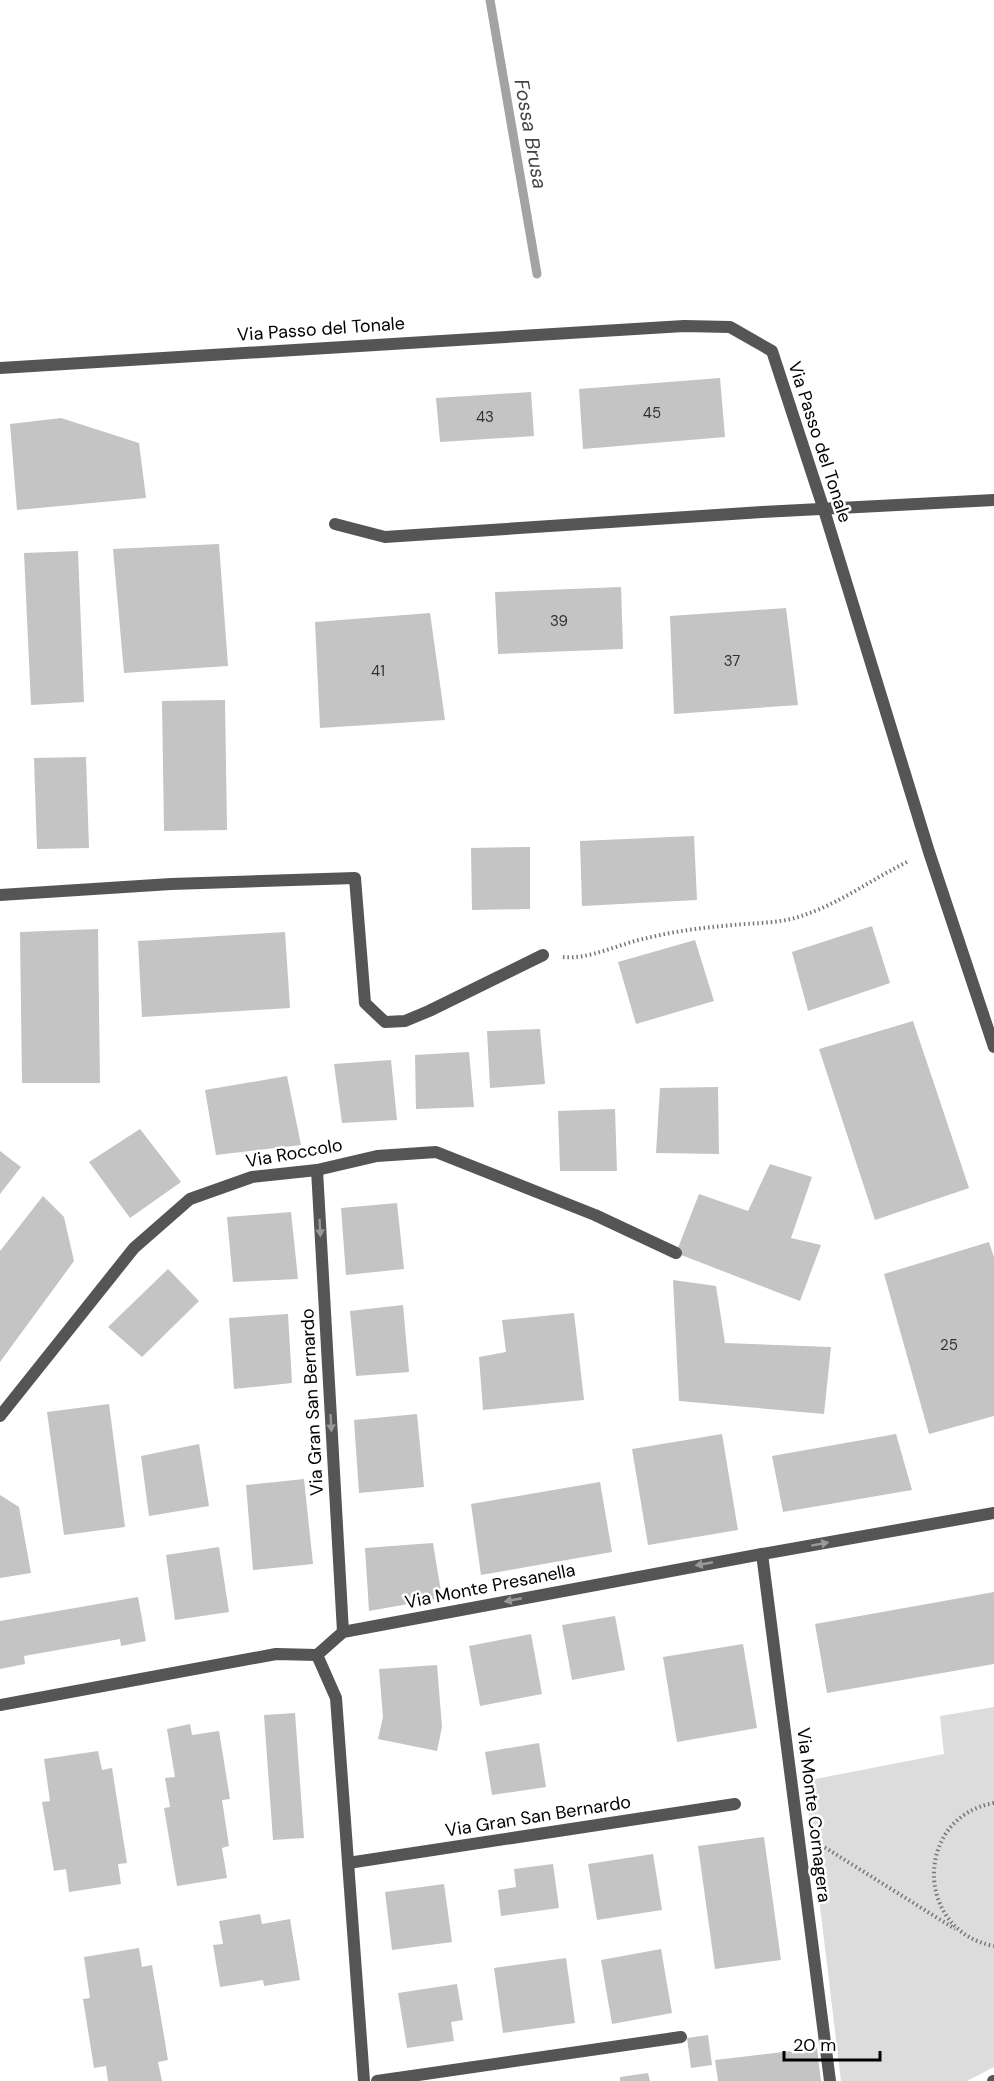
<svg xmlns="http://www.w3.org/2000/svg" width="994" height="2081" font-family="'DM Sans',sans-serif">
<rect width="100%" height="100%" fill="#fff"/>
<!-- green -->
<path fill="#dcdcdc" d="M 994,1707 L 994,2067 L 967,2081 L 841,2081 L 805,1781 L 944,1754 L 940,1716 Z"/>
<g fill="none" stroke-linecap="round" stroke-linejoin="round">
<!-- stream -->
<path stroke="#a3a3a3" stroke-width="9" d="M 490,0 L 537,274"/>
</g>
<!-- building -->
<g fill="#c4c4c4">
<path d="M 720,378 L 725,437 L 583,449 L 579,389 Z"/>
<path d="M 531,392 L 534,436 L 440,442 L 436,398 Z"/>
<path d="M 61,418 L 139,443 L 146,498 L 17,510 L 10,424 Z"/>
<path d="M 219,544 L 228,666 L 124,673 L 113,549 Z"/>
<path d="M 78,551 L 84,702 L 31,705 L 24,553 Z"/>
<path d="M 621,587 L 623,649 L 498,654 L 495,592 Z"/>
<path d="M 786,608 L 798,705 L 674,714 L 670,616 Z"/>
<path d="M 430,613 L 445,720 L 320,728 L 315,622 Z"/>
<path d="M 225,700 L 227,830 L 164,831 L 162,701 Z"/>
<path d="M 86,757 L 89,848 L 37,849 L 34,758 Z"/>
<path d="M 694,836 L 697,900 L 582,906 L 580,841 Z"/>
<path d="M 530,847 L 530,909 L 472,910 L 471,848 Z"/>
<path d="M 872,926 L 890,983 L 808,1011 L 792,952 Z"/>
<path d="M 98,929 L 100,1083 L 22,1083 L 20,932 Z"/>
<path d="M 285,932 L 290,1008 L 142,1017 L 138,941 Z"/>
<path d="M 695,940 L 714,1001 L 636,1024 L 618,962 Z"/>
<path d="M 913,1021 L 969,1188 L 875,1220 L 819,1049 Z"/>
<path d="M 540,1029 L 545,1084 L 490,1088 L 487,1031 Z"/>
<path d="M 469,1052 L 474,1107 L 416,1109 L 415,1055 Z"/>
<path d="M 391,1060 L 397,1120 L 342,1123 L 334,1064 Z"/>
<path d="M 287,1076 L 301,1145 L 216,1155 L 205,1090 Z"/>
<path d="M 718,1087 L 719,1154 L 656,1153 L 660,1088 Z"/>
<path d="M 615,1109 L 617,1171 L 560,1171 L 558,1111 Z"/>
<path d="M 140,1129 L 181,1182 L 130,1218 L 89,1162 Z"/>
<path d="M 0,1151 L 21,1167 L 0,1194 Z"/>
<path d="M 770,1164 L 812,1177 L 791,1238 L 821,1245 L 800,1301 L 676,1253 L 699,1194 L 748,1211 Z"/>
<path d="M 43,1196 L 64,1217 L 74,1261 L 0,1362 L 0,1251 Z"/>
<path d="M 397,1203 L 404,1269 L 346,1275 L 341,1208 Z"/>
<path d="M 291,1212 L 298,1279 L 233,1282 L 227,1217 Z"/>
<path d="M 989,1242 L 994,1257 L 994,1416 L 929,1434 L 884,1274 Z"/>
<path d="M 168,1269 L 199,1301 L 142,1357 L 108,1327 Z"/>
<path d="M 673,1280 L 716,1286 L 725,1343 L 831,1347 L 824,1414 L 679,1401 Z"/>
<path d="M 403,1305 L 409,1372 L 356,1376 L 350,1311 Z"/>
<path d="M 574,1313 L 584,1400 L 483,1410 L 479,1357 L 506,1352 L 502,1320 Z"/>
<path d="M 288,1314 L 292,1383 L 234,1389 L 229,1318 Z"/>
<path d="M 109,1404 L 125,1527 L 64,1535 L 47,1412 Z"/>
<path d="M 417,1414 L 424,1487 L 359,1493 L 354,1420 Z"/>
<path d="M 722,1434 L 738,1530 L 648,1545 L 632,1449 Z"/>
<path d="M 896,1434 L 912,1490 L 783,1512 L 772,1456 Z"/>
<path d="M 199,1444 L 209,1506 L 149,1516 L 141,1456 Z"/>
<path d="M 304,1479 L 313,1564 L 253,1570 L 246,1485 Z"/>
<path d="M 600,1482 L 612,1552 L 481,1575 L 471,1504 Z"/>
<path d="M 0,1495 L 19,1507 L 31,1573 L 0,1578 Z"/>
<path d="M 433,1543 L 442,1598 L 369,1611 L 365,1548 Z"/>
<path d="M 219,1547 L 229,1612 L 175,1620 L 166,1555 Z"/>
<path d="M 994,1592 L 994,1664 L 827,1693 L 815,1624 Z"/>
<path d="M 138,1597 L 146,1641 L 121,1646 L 120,1639 L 24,1656 L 25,1664 L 0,1669 L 0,1621 Z"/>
<path d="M 615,1616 L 625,1670 L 572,1680 L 562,1625 Z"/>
<path d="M 531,1634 L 542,1694 L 480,1706 L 469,1646 Z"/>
<path d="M 743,1644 L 757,1728 L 677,1742 L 663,1657 Z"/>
<path d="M 437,1665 L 442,1727 L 437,1751 L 378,1739 L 383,1717 L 379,1669 Z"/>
<path d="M 295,1713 L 304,1838 L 273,1840 L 264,1715 Z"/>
<path d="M 190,1724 L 192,1735 L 219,1731 L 230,1799 L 222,1800 L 229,1846 L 222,1848 L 227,1878 L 177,1886 L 164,1808 L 170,1807 L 165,1778 L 175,1777 L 167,1729 Z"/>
<path d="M 539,1743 L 546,1787 L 492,1795 L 485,1752 Z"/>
<path d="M 98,1751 L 102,1770 L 112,1768 L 127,1863 L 118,1864 L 121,1884 L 69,1892 L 66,1869 L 54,1871 L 42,1802 L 50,1801 L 44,1759 Z"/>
<path d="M 764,1837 L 781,1960 L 715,1969 L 698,1846 Z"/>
<path d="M 653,1854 L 662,1910 L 597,1920 L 588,1864 Z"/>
<path d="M 553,1864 L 559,1908 L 501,1916 L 498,1890 L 516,1887 L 514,1869 Z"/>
<path d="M 444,1884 L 452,1942 L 392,1950 L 385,1892 Z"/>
<path d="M 260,1914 L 262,1924 L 290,1919 L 300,1980 L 264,1986 L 263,1980 L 220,1987 L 213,1945 L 223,1944 L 219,1921 Z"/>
<path d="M 139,1948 L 142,1967 L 152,1965 L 168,2060 L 158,2062 L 162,2081 L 108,2081 L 106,2066 L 94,2068 L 83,1999 L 90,1998 L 84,1957 Z"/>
<path d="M 661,1949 L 672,2013 L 612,2024 L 601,1960 Z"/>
<path d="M 566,1958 L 575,2023 L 503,2033 L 494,1968 Z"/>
<path d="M 457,1984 L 463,2020 L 451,2022 L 454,2041 L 407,2048 L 398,1993 Z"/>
<path d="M 708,2035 L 712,2065 L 691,2068 L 687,2038 Z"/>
<path d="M 817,2048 L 821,2081 L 718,2081 L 715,2060 Z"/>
<path d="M 648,2073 L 650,2081 L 620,2081 L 620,2077 Z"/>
</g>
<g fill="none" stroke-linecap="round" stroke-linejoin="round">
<!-- path -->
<g stroke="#777" stroke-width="4" stroke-dasharray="1.5 3" stroke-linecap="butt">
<path d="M 563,957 C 589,960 621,943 647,938 C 672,932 698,928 723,926 C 746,923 769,924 791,919 C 834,908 870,880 909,861"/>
<path d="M 994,1803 C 914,1817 914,1931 994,1946"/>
<path d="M 821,1845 L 955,1929"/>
</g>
<!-- minor -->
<g stroke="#555" stroke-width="12">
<path d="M 0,368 L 684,326 L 730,327 L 772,351 L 824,510 L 929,852 L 994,1047"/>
<path d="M 335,524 L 385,537 L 762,512 L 994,500"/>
<path d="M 0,895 L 171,884 L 355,878 L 365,1003 L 385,1022 L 405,1021 L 429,1011 L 543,955"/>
<path d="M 317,1170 L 343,1632"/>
<path d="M 0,1416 L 134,1248 L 190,1199 L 252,1177 L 317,1170 L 377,1156 L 436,1152 L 595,1215 L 676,1253"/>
<path d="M 762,1554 L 830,2081"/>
<path d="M 317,1655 L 336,1698 L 364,2081"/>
<path d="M 0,1705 L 276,1654 L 317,1655 L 343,1632 L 762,1554 L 994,1513"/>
<path d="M 348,1863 L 735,1804"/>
<path d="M 377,2081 L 681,2037"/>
<path d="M 993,2081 L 994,2081"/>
</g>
</g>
<!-- one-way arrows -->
<defs><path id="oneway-solid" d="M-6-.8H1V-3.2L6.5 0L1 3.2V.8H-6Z" transform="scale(1.5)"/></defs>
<g fill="#999">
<use href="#oneway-solid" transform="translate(320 1228) rotate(87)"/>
<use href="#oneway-solid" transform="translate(331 1423) rotate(87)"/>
<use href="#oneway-solid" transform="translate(820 1544) rotate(-10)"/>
<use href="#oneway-solid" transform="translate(704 1564) rotate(169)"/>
<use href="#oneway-solid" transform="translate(513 1600) rotate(169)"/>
</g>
<g text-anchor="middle" stroke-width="5" stroke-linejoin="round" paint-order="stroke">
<!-- number labels -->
<g font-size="15" fill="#313131">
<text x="652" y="418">45</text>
<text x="485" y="422">43</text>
<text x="559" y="626">39</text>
<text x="732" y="666">37</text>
<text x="378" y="676">41</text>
<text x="949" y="1350">25</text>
</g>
<!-- street labels -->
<g font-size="18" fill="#000" stroke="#fff">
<text transform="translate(321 329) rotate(-4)" y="6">Via Passo del Tonale</text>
<text transform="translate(820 442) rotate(72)" y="6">Via Passo del Tonale</text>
<text transform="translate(294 1153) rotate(-10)" y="6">Via Roccolo</text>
<text transform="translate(312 1402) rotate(-93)" y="6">Via Gran San Bernardo</text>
<text transform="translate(490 1586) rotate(-11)" y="6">Via Monte Presanella</text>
<text transform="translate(814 1815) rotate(83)" y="6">Via Monte Cornagera</text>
<text transform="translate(538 1816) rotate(-9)" y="6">Via Gran San Bernardo</text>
</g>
<!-- water labels -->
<g font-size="20" font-style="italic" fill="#444" stroke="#fff">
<text transform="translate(531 134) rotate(80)" y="7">Fossa Brusa</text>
</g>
</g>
<!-- scale -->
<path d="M784 2051v9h96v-9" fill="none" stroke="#000000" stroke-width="3"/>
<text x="793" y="2051" font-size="18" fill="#000000" stroke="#ffffff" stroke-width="4.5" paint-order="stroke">20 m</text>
</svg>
